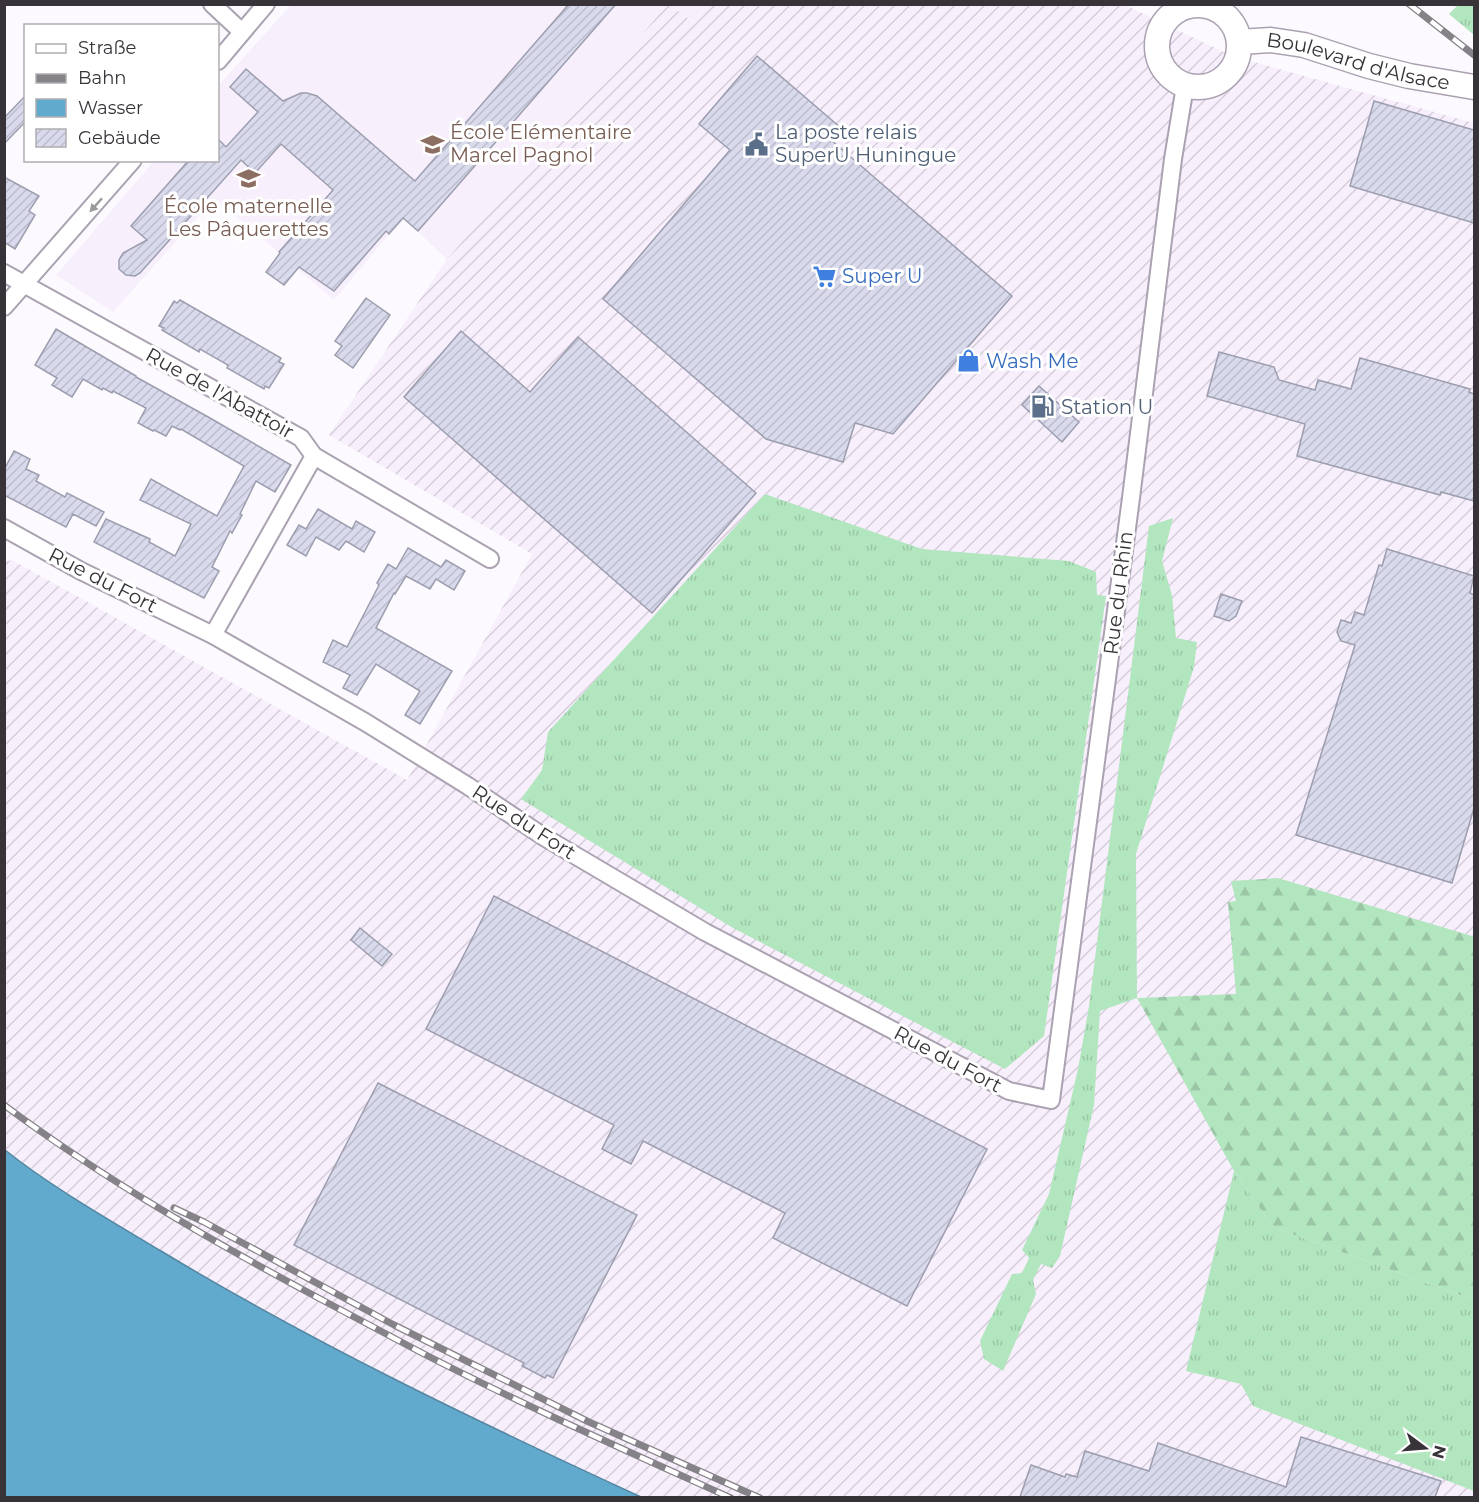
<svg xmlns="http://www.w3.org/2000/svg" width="1479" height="1502" font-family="Montserrat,sans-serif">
<defs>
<pattern id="industrial-furrows" width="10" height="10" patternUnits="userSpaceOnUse" patternTransform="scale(1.5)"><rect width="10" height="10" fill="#f8effd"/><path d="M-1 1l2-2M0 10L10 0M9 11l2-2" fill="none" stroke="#d5cdda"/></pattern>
<pattern id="grass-tufts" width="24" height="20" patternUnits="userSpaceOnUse" patternTransform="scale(1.5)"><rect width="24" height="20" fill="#b2e6bf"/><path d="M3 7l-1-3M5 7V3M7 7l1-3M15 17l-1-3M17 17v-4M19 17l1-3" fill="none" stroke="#9ac6a5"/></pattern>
<pattern id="forest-firs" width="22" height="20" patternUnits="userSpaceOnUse" patternTransform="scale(1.5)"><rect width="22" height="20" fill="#b2e6bf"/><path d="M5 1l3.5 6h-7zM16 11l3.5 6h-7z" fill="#9ac6a5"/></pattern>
<pattern id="building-hatch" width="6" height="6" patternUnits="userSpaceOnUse" patternTransform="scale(1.5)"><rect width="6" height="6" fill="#d9dbed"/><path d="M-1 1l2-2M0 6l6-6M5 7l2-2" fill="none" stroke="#bbbccc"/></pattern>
</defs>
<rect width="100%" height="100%" fill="#fcfafe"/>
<!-- industrial -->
<path fill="url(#industrial-furrows)" d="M 712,4 L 1125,5 L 1232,56 L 1474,123 L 1474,1497 L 641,1497 L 517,1440 L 384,1375 L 211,1282 L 68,1194 L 5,1150 L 4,562 L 12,560 L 407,780 L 532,554 L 329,435 L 447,259 L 667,5 L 670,5 L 695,23 Z"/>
<!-- built -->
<g fill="#f8effd">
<path d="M 291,5 L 667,5 L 447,259 L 403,218 L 334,300 L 215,198 L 113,312 L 56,275 L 154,161 L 218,160 L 218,86 Z"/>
<path d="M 670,5 L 712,5 L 696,23 Z"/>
</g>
<!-- grass -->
<g fill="url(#grass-tufts)">
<path d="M 1459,4 L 1474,5 L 1474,35 L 1449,14 Z"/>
<path d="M 765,494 L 922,549 L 1069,561 L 1096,572 L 1097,595 L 1106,596 L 1044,1036 L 1005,1069 L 733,928 L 521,799 L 542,770 L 548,732 Z"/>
<path d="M 1173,518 L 1162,561 L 1172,595 L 1176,638 L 1197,642 L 1194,667 L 1136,854 L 1137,998 L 1100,1011 L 1094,1105 L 1060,1256 L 1052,1268 L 1041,1264 L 1033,1280 L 1036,1294 L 1003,1371 L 984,1359 L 980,1341 L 1012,1274 L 1022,1273 L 1029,1258 L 1022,1250 L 1049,1194 L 1078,1069 L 1089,1006 L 1149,526 Z"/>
<path d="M 1234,1171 L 1273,1227 L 1474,1300 L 1474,1491 L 1253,1406 L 1241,1384 L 1186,1371 Z"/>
</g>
<!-- forest -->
<path fill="url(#forest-firs)" d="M 1278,878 L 1472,936 L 1474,935 L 1474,1300 L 1273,1227 L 1234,1171 L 1137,998 L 1236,994 L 1228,902 L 1236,901 L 1231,881 Z"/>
<!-- water -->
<path fill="#62aacd" stroke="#5586a1" stroke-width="1.5" d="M 5,1150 C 53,1188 108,1219 161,1251 C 315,1344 478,1422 641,1497 L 5,1497 Z"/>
<!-- building -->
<g fill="url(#building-hatch)" stroke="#9c9dae" stroke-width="1.5">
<path d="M 569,4 L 616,4 L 418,231 L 403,218 L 389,234 L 386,231 L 334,291 L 299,267 L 284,285 L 266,272 L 280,253 L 279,252 L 333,190 L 281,144 L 255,173 L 241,160 L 140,273 L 135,276 L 126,275 L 119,269 L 119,260 L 123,253 L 147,240 L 131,226 L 189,160 L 218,160 L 218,139 L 226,147 L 258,112 L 230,87 L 246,69 L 283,101 L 301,93 L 307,93 L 317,96 L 415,181 Z"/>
<path d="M 757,56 L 841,128 L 831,140 L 1012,296 L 893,434 L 855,423 L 843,462 L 766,439 L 603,299 L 730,150 L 699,124 Z"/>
<path d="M 26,95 L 26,121 L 4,144 L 4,118 Z"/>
<path d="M 1374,101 L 1474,130 L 1474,223 L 1350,186 Z"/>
<path d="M 4,177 L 39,196 L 29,211 L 35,215 L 15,249 L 4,242 Z"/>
<path d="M 366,298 L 390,315 L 353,368 L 335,355 L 342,346 L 335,341 Z"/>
<path d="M 180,300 L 281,358 L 279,362 L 284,364 L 269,388 L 265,386 L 264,389 L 227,368 L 228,365 L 200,349 L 199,352 L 162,330 L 164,328 L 159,326 L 174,301 L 177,303 Z"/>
<path d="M 56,329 L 136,376 L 136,377 L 210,418 L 291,465 L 275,492 L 256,481 L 240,514 L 242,515 L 232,533 L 230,531 L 212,567 L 219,571 L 204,598 L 94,542 L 106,519 L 150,539 L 149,542 L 175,556 L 191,524 L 140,500 L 151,479 L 217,516 L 244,466 L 181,429 L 180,430 L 172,426 L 166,436 L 154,430 L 153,431 L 138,423 L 146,408 L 113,391 L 112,393 L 103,388 L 102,390 L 83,379 L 72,397 L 52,385 L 57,378 L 35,365 Z"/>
<path d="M 461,331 L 530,392 L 578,337 L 756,493 L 652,613 L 404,397 Z"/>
<path d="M 1219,352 L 1274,367 L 1279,380 L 1315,390 L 1318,380 L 1351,389 L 1360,358 L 1470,389 L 1469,392 L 1474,394 L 1474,501 L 1441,492 L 1440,495 L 1297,456 L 1305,424 L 1207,396 Z"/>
<path d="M 1039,386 L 1079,422 L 1062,442 L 1022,405 Z"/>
<path d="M 14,451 L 30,459 L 26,469 L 39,475 L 36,481 L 65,497 L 67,493 L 104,512 L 96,526 L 73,514 L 66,527 L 4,495 L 4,470 Z"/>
<path d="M 318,509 L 352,529 L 356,521 L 375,532 L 364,552 L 346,541 L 339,550 L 316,537 L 306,556 L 287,545 L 299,525 L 306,529 Z"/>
<path d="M 408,548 L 441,567 L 446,560 L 465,571 L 454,590 L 436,579 L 430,589 L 406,576 L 395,594 L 394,593 L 376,628 L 452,671 L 420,724 L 405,715 L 420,691 L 376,664 L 357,695 L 343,688 L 350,675 L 323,662 L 333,640 L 347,647 L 379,585 L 377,583 L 388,564 L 396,569 Z"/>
<path d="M 1387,549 L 1474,576 L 1470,593 L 1474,595 L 1474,808 L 1452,883 L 1296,835 L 1355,645 L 1341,641 L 1337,632 L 1341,620 L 1351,623 L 1355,612 L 1364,615 L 1379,565 L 1382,566 Z"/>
<path d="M 1221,594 L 1242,601 L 1236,616 L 1229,621 L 1214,616 Z"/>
<path d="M 494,896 L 987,1149 L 907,1306 L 773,1238 L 785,1213 L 643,1141 L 631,1164 L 602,1149 L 614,1125 L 426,1029 Z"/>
<path d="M 360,928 L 392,954 L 382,966 L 351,940 Z"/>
<path d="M 378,1083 L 637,1215 L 553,1378 L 547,1375 L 545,1378 L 522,1366 L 524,1363 L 294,1245 Z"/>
<path d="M 1301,1437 L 1441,1481 L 1435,1497 L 1020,1497 L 1031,1465 L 1065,1477 L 1066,1474 L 1077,1477 L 1085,1451 L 1149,1471 L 1158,1443 L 1286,1487 Z"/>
</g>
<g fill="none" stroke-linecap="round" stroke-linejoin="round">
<defs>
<g id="street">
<path d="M 212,4 L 242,32"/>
<path d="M 1211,7 L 1212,4"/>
<path d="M 218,61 L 266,4"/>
<path d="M 4,273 L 301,438 L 314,456 L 490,559"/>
<path d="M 4,307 L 133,160"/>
<path d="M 4,528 L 81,571 L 213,635 L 365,722 L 468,786 L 544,837 L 705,932 L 1009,1091 L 1051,1100 L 1131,498 L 1173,159 L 1185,86"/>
<path d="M 213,635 L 314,456"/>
</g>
<g id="secondary">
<circle cx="1198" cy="46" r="41"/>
<path id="s1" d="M 1239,42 L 1271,40 L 1304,45 L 1369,66 L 1409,76 L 1474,87"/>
</g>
</defs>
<!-- street casing -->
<use href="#street" stroke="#aba2b1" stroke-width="20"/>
<!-- secondary casing -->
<use href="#secondary" stroke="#aba2b1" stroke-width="27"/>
<!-- street -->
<use href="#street" stroke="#fff" stroke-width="16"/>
<!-- secondary -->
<use href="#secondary" stroke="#fff" stroke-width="24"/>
<defs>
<g id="rail">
<path d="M 1409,4 L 1474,55"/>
<path d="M 4,1105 C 105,1180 215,1243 326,1302 C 358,1319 390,1336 422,1353 C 523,1405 627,1451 731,1498"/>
<path d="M 174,1208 L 204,1222 L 394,1325 L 589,1422 L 760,1498"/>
</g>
</defs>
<!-- rail casing -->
<use href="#rail" stroke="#868388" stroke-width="7"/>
<!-- rail -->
<use href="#rail" stroke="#fff" stroke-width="4.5" stroke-dasharray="14" stroke-linecap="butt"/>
</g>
<!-- one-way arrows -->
<defs><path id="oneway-solid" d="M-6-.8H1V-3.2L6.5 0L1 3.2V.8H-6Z" transform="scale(1.5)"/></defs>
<use fill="#9b999c" href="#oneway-solid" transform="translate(96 205) rotate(132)"/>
<!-- icons -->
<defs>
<symbol id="school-bare" viewBox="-9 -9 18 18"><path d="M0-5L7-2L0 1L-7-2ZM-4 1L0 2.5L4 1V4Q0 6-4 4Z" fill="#8d6e63" stroke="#fff" stroke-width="2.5" paint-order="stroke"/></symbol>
<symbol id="civic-bare" viewBox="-9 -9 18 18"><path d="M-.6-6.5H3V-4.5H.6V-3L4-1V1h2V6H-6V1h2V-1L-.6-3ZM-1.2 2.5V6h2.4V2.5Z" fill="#5c6f8a" stroke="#fff" stroke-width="2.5" paint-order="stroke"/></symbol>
<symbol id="supermarket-bare" viewBox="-9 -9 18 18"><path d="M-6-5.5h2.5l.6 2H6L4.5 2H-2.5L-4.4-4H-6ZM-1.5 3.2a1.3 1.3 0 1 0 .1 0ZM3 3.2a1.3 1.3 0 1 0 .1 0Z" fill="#3f7fe0" stroke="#fff" stroke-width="2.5" paint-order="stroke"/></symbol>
<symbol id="shop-bare" viewBox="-9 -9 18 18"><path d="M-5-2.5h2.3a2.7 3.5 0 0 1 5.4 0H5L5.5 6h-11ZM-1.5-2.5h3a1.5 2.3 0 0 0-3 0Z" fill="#3f7fe0" stroke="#fff" stroke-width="2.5" paint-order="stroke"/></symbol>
<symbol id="fuel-bare" viewBox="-9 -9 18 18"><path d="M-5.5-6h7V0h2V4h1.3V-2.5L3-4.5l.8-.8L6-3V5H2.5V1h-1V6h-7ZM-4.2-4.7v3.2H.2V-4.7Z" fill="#5c6f8a" stroke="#fff" stroke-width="2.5" paint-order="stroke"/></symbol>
</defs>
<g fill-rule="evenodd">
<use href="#school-bare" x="416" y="128" width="33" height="33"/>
<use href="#civic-bare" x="740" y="128" width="33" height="33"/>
<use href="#school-bare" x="232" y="162" width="33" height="33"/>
<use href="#supermarket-bare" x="808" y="260" width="33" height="33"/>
<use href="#shop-bare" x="952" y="344" width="33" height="33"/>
<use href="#fuel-bare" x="1026" y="390" width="33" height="33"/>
</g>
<g text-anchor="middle" stroke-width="6" stroke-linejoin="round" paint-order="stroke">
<!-- street labels -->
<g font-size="20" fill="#373339" stroke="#fff">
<text dy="7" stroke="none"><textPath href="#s1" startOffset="122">Boulevard d'Alsace</textPath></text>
<text transform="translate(220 393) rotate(29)" y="7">Rue de l'Abattoir</text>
<text transform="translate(103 580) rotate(27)" y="7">Rue du Fort</text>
<text transform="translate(1118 593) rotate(-83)" y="7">Rue du Rhin</text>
<text transform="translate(524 822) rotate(33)" y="7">Rue du Fort</text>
<text transform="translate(948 1059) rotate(28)" y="7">Rue du Fort</text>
</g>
<!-- education labels -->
<g font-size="20" fill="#785e54" stroke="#fff" text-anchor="start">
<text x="450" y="139">École Elémentaire<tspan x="450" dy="23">Marcel Pagnol</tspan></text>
<text x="248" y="213" text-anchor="middle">École maternelle<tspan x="248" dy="23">Les Pâquerettes</tspan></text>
</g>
<!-- service labels -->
<g font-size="20" fill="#4e5e75" stroke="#fff" text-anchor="start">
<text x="775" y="139">La poste relais<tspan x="775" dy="23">SuperU Huningue</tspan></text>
<text x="1061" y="414">Station U</text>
</g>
<!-- shop labels -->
<g font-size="20" fill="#366cbe" stroke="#fff" text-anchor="start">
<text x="842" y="283">Super U</text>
<text x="986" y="368">Wash Me</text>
</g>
</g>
<!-- border -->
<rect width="1479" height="1502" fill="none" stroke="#373339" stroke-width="12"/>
<!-- legend -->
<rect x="24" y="24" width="195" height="138" fill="#ffffff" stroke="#afadb0" stroke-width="1.5"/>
<rect x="36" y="44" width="30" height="9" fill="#ffffff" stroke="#afadb0" stroke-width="1.5"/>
<text x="78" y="54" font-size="18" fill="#373339">Straße</text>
<rect x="36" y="74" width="30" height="9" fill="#868388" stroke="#afadb0" stroke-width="1.5"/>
<text x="78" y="84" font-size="18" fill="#373339">Bahn</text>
<rect x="36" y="99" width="30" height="18" fill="#62aacd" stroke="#afadb0" stroke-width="1.5"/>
<text x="78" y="114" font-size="18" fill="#373339">Wasser</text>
<rect x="36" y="129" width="30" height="18" fill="url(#building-hatch)" stroke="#afadb0" stroke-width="1.5"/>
<text x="78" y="144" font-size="18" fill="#373339">Gebäude</text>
<!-- north arrow -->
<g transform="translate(1425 1448) rotate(106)" stroke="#ffffff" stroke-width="4.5" paint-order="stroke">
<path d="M0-4.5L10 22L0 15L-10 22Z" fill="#373339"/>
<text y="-9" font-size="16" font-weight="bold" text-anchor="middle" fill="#373339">N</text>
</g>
</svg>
